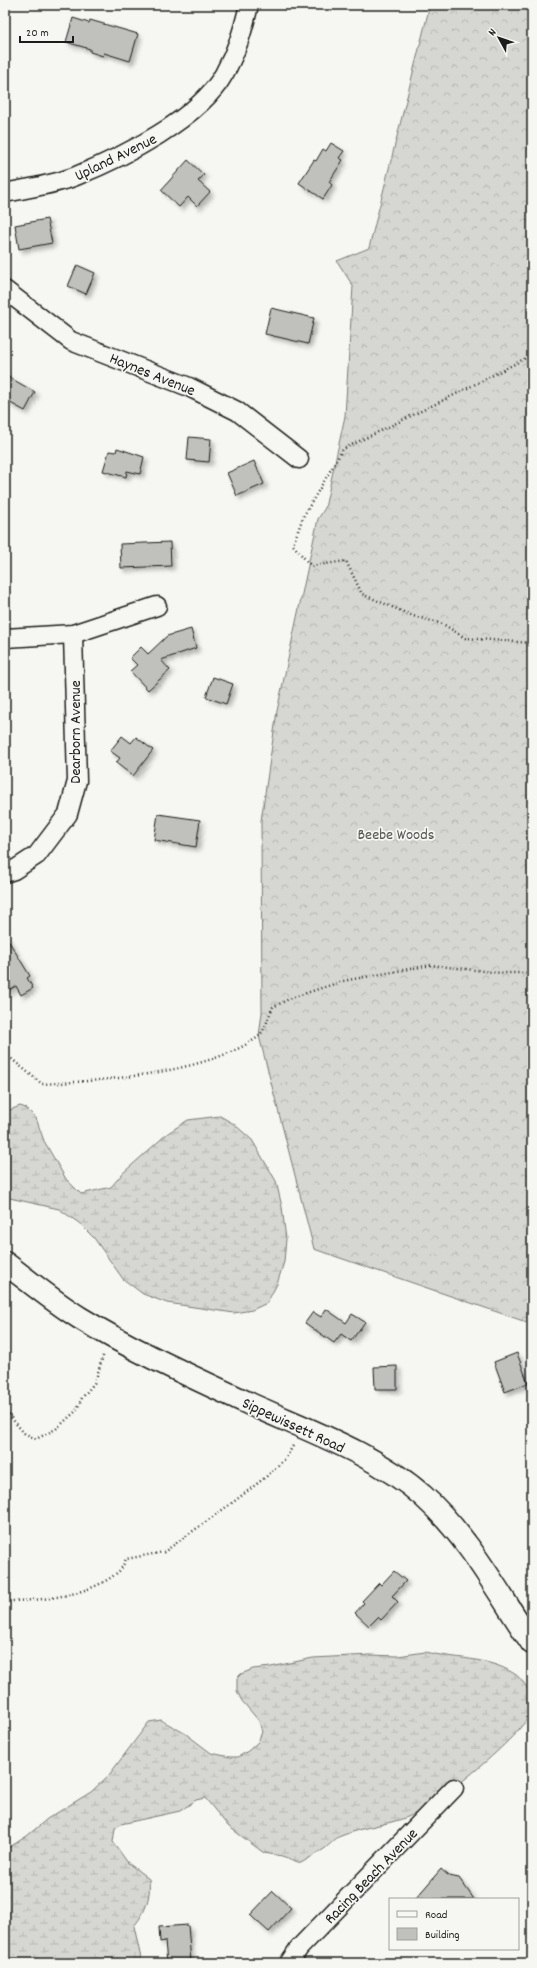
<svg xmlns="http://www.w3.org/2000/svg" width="537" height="1968" font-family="Dekko,sans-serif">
<defs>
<pattern id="forest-crowns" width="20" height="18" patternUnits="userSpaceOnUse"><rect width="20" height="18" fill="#d6d6d2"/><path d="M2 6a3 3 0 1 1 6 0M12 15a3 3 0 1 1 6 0" fill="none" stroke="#b7b7b4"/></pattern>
<pattern id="wetland-marsh" width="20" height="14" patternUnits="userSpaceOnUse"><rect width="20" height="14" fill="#d6d6d2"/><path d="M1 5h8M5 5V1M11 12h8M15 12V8" fill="none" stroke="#b7b7b4"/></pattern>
<filter id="shadow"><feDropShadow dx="3.5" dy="3.5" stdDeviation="2" flood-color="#0004"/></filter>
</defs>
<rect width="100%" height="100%" fill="#f6f6f2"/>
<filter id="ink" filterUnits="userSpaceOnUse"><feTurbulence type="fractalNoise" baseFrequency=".025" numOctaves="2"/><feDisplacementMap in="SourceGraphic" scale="8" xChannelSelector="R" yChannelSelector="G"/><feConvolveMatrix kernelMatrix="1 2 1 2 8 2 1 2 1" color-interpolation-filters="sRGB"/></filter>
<g filter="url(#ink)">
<!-- forest -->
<path fill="url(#forest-crowns)" stroke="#797977" d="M 430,5 L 532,5 L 532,1324 L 314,1249 L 259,1036 L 262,1013 L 261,821 L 277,711 L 318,519 L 325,508 L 345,416 L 353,286 L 337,261 L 369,248 Z"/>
<!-- wetland -->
<g fill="url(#wetland-marsh)" stroke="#797977">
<path d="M 20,1106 L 26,1108 L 36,1118 L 44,1141 L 66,1179 L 81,1194 L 111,1187 L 123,1173 L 168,1133 L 188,1120 L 220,1116 L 234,1124 L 252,1140 L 276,1181 L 282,1207 L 286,1239 L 284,1262 L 277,1284 L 267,1303 L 252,1310 L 234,1313 L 167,1303 L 143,1294 L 123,1279 L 94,1238 L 79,1223 L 59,1209 L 5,1197 L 5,1112 Z"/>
<path d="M 425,1652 C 454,1659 488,1657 513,1673 C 524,1679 534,1696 532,1709 C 529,1730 440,1802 419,1812 C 394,1825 366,1825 341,1836 C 335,1838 330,1845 324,1849 C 317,1854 309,1858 301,1863 L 282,1856 L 264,1853 L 228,1826 L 205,1798 L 196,1800 L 180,1811 L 121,1824 L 115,1828 L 113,1842 L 128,1863 L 149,1879 C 151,1897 146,1912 134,1926 L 142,1963 L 5,1963 L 5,1850 L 27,1836 L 47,1819 L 91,1792 L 109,1775 L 149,1722 L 161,1720 L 186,1734 L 211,1753 L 230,1757 L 238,1757 L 248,1751 L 258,1742 L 262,1732 L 259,1721 L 242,1701 L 237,1691 L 237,1678 L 241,1674 L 253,1669 L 271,1667 L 313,1658 L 370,1655 L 398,1656 Z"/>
</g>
<!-- building -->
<g fill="#c0c0bd" stroke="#1c1c1c" filter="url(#shadow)">
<path d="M 73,18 L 89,23 L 90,20 L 138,34 L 130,61 L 104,53 L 103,56 L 90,52 L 90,49 L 66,42 Z"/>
<path d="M 331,143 L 344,151 L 339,158 L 343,160 L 329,182 L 332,185 L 323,199 L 299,183 L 314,160 L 316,161 L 323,149 L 326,151 Z"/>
<path d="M 188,160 L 204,175 L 198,181 L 210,192 L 197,206 L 188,197 L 179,207 L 161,190 Z"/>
<path d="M 47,219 L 52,243 L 19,249 L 15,225 Z"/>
<path d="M 77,265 L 95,273 L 86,294 L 68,286 Z"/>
<path d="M 271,308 L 314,318 L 308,344 L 265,334 Z"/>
<path d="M 5,375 L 35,392 L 25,411 L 5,400 Z"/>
<path d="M 189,437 L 211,439 L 209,462 L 187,460 Z"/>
<path d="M 117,448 L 144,457 L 140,474 L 127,471 L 126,477 L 103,471 L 109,451 L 116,452 Z"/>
<path d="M 254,461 L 264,484 L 237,496 L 227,473 Z"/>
<path d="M 170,542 L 171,566 L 121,568 L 120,544 Z"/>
<path d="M 191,629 L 196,648 L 161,660 L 170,670 L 148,690 L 130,671 L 137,665 L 130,658 L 141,647 L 148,654 L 167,636 Z"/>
<path d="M 213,677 L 233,684 L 226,704 L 206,697 Z"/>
<path d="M 122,736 L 131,743 L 136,737 L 153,750 L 133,776 L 116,763 L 120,758 L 110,751 Z"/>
<path d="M 158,814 L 200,820 L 196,847 L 154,840 Z"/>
<path d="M 5,935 L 30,976 L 27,978 L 33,988 L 21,995 L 16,986 L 5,992 Z"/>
<path d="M 326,1309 L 346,1323 L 352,1314 L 365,1322 L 351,1341 L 341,1334 L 334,1343 L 305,1323 L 313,1312 L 321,1317 Z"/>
<path d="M 517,1353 L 528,1383 L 505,1392 L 494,1362 Z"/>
<path d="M 397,1366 L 397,1389 L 375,1389 L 374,1367 Z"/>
<path d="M 394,1571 L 406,1581 L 392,1596 L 398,1602 L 381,1620 L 378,1617 L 369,1626 L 355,1613 L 364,1603 L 362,1601 L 379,1583 L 381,1585 Z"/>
<path d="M 441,1869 L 449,1876 L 459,1878 L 474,1899 L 415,1899 Z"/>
<path d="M 273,1891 L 291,1908 L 269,1932 L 250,1915 Z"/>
<path d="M 188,1925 L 191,1963 L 167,1963 L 165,1941 L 160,1942 L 159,1927 Z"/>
</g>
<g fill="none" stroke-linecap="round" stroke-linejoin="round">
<defs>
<g id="minor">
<path d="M 5,193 C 28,188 54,185 76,176 C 123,157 199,119 224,74 C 237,51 243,30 249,5"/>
<path d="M 5,290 L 71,341 L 189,387 L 237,411 L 299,459"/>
<path d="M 5,638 L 73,634 L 157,606"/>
<path d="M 5,873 L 14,870 L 37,855 L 68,814 L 77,781 L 73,634"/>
<path d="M 289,1963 L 299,1948 L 454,1788"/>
</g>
<path id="secondary" d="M 5,1263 C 30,1282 54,1302 80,1318 C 134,1351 193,1377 250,1404 C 307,1430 376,1454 423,1496 C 469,1537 498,1593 532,1643"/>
</defs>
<!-- minor casing -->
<use href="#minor" stroke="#1c1c1c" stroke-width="21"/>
<!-- secondary casing -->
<use href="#secondary" stroke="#1c1c1c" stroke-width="25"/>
<!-- path -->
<g stroke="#1c1c1c" stroke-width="2.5" stroke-dasharray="1 3" stroke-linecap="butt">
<path d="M 532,355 L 456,394 L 343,449 L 303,517 L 293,545 L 311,566 L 346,561 L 362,594 L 413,616 L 443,624 L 465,638 L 532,643"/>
<path d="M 5,1058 L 8,1056 L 42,1084 C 103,1081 208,1073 258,1037 C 265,1031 269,1015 273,1007 L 291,998 L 343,981 L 431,965 L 501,973 L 532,973"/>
<path d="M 5,1415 L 8,1414 L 24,1433 L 36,1439 L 56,1429 L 76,1411 L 82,1398 L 95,1382 L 104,1353"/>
<path d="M 5,1601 C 40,1601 91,1596 118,1572 C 122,1569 124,1563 126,1559 L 164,1552 L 236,1500 L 267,1476 L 286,1458 L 294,1444"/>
</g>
<!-- minor -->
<use href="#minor" stroke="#f6f6f2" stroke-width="18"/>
<!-- secondary -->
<use href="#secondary" stroke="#f6f6f2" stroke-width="22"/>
</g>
</g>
<g text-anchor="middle" stroke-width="3.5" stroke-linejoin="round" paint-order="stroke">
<!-- street labels -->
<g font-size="16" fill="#1c1c1c" stroke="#f6f6f2">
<text transform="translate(115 156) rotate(-26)" y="6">Upland Avenue</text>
<text transform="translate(153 373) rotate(22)" y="6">Haynes Avenue</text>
<text transform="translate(74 732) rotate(-90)" y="6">Dearborn Avenue</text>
<text transform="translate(294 1424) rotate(25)" y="6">Sippewissett Road</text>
<text transform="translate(370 1875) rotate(-46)" y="6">Racing Beach Avenue</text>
</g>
<!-- park labels -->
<g font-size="16" fill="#545453" stroke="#f6f6f2">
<text x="396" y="839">Beebe Woods</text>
</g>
</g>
<!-- margin -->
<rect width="537" height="1968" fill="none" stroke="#f6f6f2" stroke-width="20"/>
<rect x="10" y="10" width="517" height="1948" fill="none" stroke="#1c1c1c" stroke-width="1.5" filter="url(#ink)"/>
<!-- legend -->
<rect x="389" y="1898" width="130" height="52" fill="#f6f6f2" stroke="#9f9f9c"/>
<rect x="397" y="1911" width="20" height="6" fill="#f6f6f2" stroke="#9f9f9c"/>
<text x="425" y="1918" font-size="12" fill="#1c1c1c">Road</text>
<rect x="397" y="1928" width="20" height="12" fill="#c0c0bd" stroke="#9f9f9c"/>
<text x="425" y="1938" font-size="12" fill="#1c1c1c">Building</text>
<!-- north arrow -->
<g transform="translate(499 38) rotate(310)" stroke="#f6f6f2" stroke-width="3" paint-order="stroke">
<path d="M0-3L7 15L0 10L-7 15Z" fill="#1c1c1c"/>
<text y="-6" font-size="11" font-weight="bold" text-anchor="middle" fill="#1c1c1c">N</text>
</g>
<!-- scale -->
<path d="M20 36v6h53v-6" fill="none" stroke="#1c1c1c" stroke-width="2"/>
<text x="26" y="36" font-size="12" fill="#1c1c1c" stroke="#f6f6f2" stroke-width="3" paint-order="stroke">20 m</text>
</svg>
